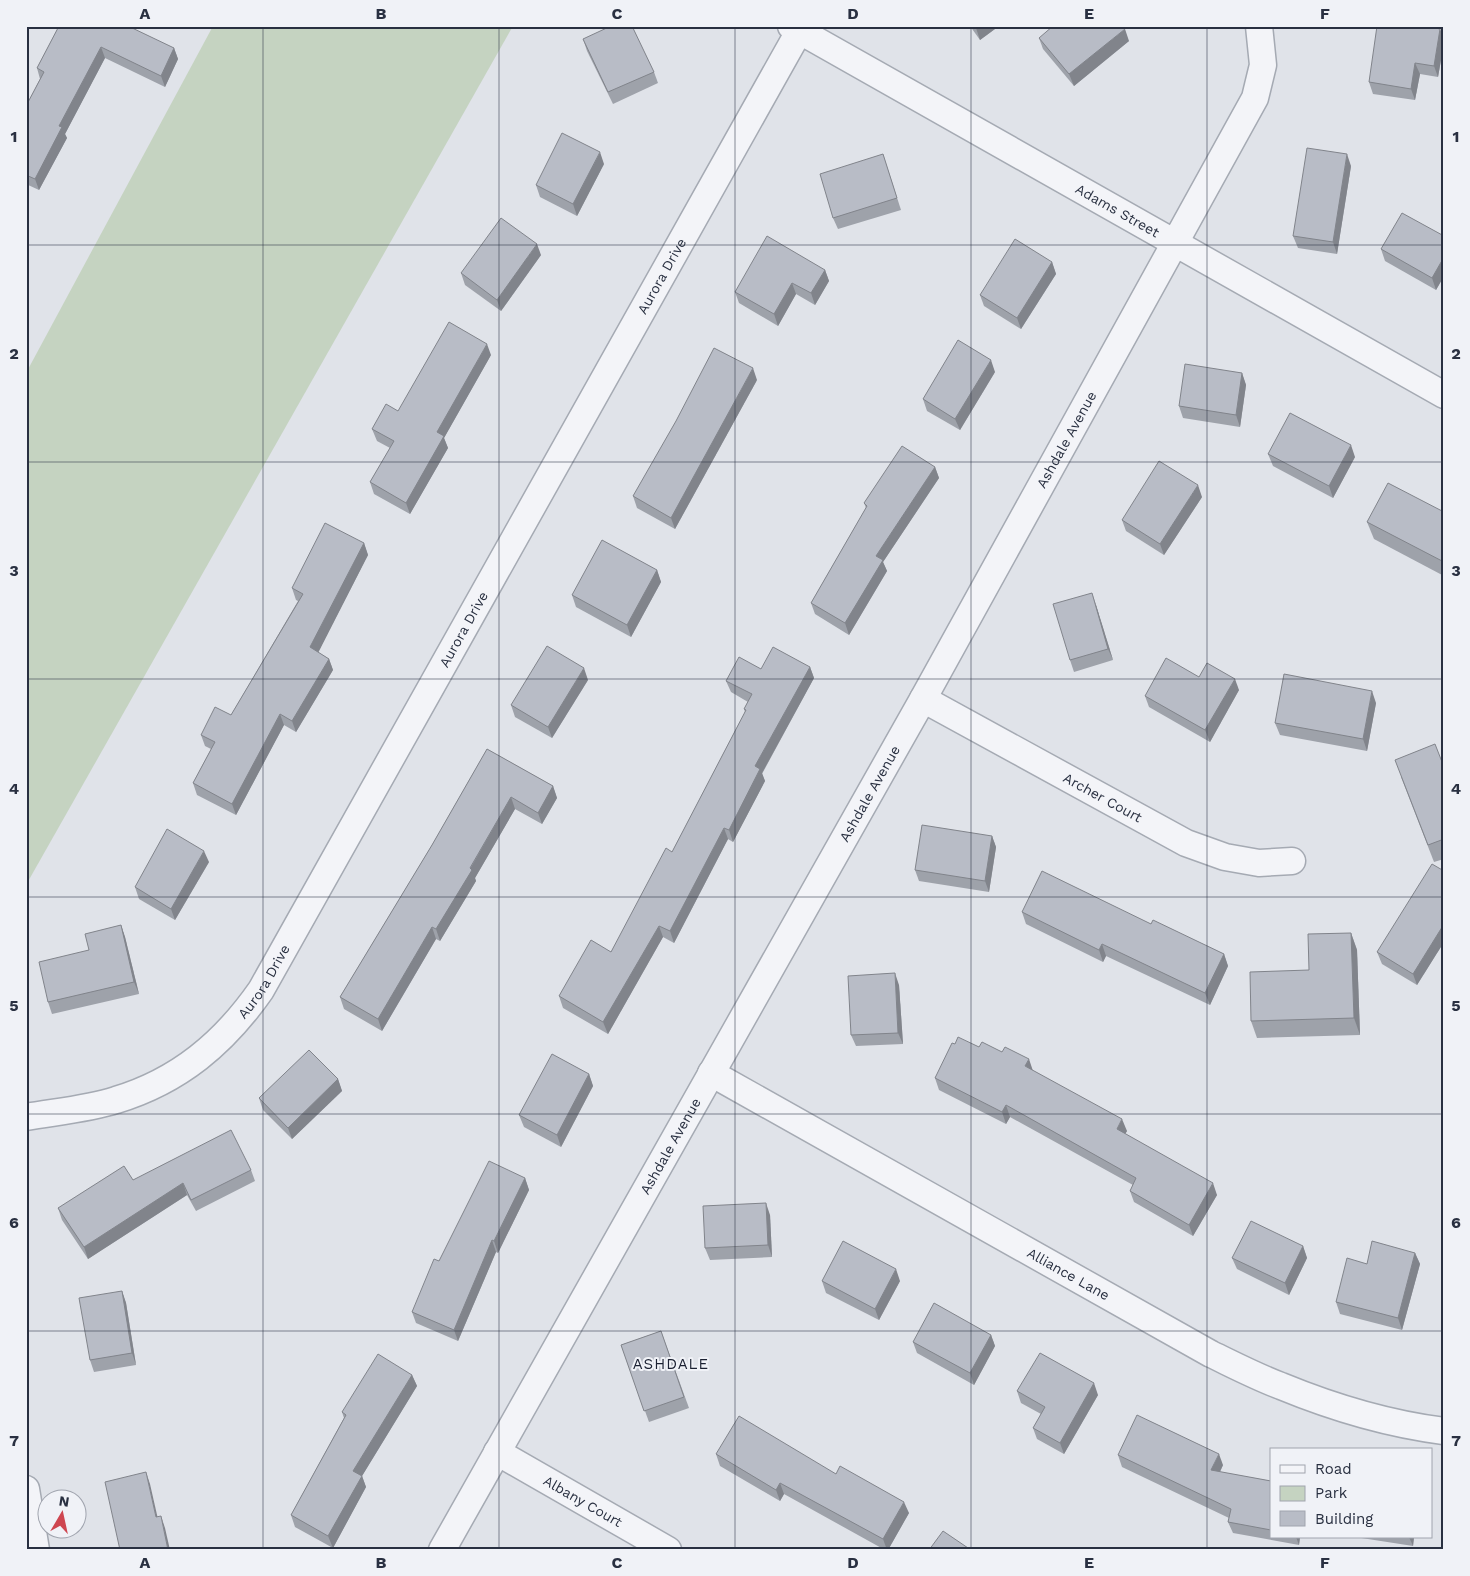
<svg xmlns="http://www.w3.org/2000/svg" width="1470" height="1576" font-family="'Work Sans',sans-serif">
<rect width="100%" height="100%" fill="#e0e3e9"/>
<!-- green -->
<path fill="#c5d3c1" d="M 213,26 L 513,26 L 26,885 L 26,373 Z"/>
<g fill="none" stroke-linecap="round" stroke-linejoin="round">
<defs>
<g id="street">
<path id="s1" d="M 791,26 L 1444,395"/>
<path id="s2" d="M 923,699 L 1186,843 L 1225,857 L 1259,863 L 1292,861"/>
<path id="s3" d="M 711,1073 L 1211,1354 C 1234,1365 1257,1377 1281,1386 C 1332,1407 1389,1424 1444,1431"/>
<path id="s4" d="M 26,1117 C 54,1112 89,1109 116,1100 C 179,1081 224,1043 261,990 L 802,26"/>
<path id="s5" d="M 497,1452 L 668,1550"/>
<path d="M 26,1489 L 36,1550"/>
<path id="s6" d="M 442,1550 L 923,699 L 1255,98 L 1263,65 L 1259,26"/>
</g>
</defs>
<!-- street casing -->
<use href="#street" stroke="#a5aab3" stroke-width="29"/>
<!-- street -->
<use href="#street" stroke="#f3f4f8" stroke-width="26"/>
</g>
<!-- wall -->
<g fill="#9ea2aa">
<path d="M 59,26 L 174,48 L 178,59 L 165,87 L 105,58 L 65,134 L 67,138 L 39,190 L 26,184 L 26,106 L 40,79 L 37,68 Z"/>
<path d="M 970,26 L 999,26 L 980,40 Z"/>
<path d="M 1440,29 L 1444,39 L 1444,43 L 1438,77 L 1420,74 L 1415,100 L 1373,94 L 1369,82 Z"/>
<path d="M 1039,38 L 1129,41 L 1074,86 L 1043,49 Z"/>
<path d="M 583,39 L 654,72 L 658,83 L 613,104 L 587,51 Z"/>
<path d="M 883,154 L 901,210 L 838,229 L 833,218 Z"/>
<path d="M 604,164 L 577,216 L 540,197 L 536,185 Z"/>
<path d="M 1351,166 L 1337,254 L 1298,248 L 1293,236 Z"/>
<path d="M 1444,236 L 1444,276 L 1436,290 L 1385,261 L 1381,249 Z"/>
<path d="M 541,255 L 501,311 L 465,285 L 461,273 Z"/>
<path d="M 1052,262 L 1056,274 L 1021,329 L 984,306 L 980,295 Z"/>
<path d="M 825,270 L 829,281 L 815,305 L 796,294 L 778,326 L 739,303 L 735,292 Z"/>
<path d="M 491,355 L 444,438 L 448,448 L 410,514 L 374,494 L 370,482 L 390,448 L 377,441 L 372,429 L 398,411 Z"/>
<path d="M 995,372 L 960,430 L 927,411 L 923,399 Z"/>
<path d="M 1242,373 L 1246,385 L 1240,427 L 1183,418 L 1179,406 Z"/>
<path d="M 757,380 L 675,529 L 637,508 L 633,496 Z"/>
<path d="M 1268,454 L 1355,457 L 1333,498 L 1273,466 Z"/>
<path d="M 935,467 L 939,478 L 883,562 L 887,571 L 849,635 L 815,614 L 811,603 L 866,508 L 864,503 Z"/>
<path d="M 1202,497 L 1164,555 L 1126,531 L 1122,520 Z"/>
<path d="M 1444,512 L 1444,576 L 1374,539 L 1367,522 Z"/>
<path d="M 364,543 L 368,555 L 318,652 L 329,659 L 333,670 L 296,732 L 284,725 L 236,815 L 197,795 L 193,783 L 211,749 L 205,746 L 201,735 L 231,715 L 298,601 L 296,600 L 292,588 Z"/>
<path d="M 657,570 L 661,582 L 631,637 L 576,607 L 572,595 Z"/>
<path d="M 1096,605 L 1113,660 L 1074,672 L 1070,660 Z"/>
<path d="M 810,667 L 814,678 L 762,774 L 765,781 L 733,842 L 728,839 L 674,943 L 663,937 L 608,1034 L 563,1008 L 559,996 L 611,952 L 672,852 L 745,712 L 744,709 L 748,702 L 731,692 L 726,681 L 761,669 Z"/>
<path d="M 1199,677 L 1239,690 L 1210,742 L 1149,707 L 1145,696 Z"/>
<path d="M 588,680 L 552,738 L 515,717 L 511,705 Z"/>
<path d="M 1376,703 L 1367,751 L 1280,735 L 1275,723 Z"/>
<path d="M 487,749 L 553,786 L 557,798 L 542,824 L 515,809 L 475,878 L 476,881 L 440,941 L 436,939 L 382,1031 L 344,1009 L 340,997 L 432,845 Z"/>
<path d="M 1444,767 L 1444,859 L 1434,862 L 1401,777 Z"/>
<path d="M 992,836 L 996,847 L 989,892 L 919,881 L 915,870 Z"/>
<path d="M 209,862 L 175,920 L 139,899 L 135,887 Z"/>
<path d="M 1444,871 L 1444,942 L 1417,985 L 1382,964 L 1377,952 Z"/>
<path d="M 1022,912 L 1151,924 L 1224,954 L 1228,966 L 1210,1005 L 1106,956 L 1103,962 L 1026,924 Z"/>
<path d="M 121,925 L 125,937 L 139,994 L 52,1014 L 48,1002 L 89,950 Z"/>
<path d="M 1351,933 L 1357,950 L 1360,1035 L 1257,1038 L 1251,1021 Z"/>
<path d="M 899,985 L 903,1044 L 856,1046 L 851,1035 Z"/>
<path d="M 955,1044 L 979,1047 L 1032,1070 L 1127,1131 L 1125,1134 L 1217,1195 L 1193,1236 L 1134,1202 L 1130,1191 L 1133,1185 L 1010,1117 L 1006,1124 L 939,1090 L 935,1078 Z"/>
<path d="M 589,1074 L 593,1086 L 561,1147 L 524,1127 L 519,1115 Z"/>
<path d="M 338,1079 L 342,1091 L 292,1139 L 263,1110 L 259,1098 Z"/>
<path d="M 251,1170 L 255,1181 L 196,1211 L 187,1195 L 88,1259 L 62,1220 L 58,1208 L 133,1180 Z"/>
<path d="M 525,1178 L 529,1190 L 498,1253 L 496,1252 L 458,1341 L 416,1323 L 412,1312 L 439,1261 Z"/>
<path d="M 770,1215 L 772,1257 L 710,1260 L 705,1248 Z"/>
<path d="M 1303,1246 L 1307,1258 L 1289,1295 L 1237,1269 L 1232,1258 Z"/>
<path d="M 1415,1253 L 1420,1264 L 1402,1330 L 1340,1314 L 1336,1302 L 1367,1264 Z"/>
<path d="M 822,1281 L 900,1281 L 879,1320 L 826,1293 Z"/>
<path d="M 122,1291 L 126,1303 L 136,1365 L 94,1372 L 90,1360 Z"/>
<path d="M 661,1331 L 689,1408 L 649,1422 L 621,1345 Z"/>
<path d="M 991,1335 L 995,1346 L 974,1385 L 917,1353 L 913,1342 Z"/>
<path d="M 412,1375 L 417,1386 L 362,1476 L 366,1487 L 333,1548 L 295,1527 L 291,1515 L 344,1418 L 342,1412 Z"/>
<path d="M 1017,1391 L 1098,1395 L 1064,1454 L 1037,1439 L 1033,1428 L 1041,1414 L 1021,1403 Z"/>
<path d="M 716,1454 L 836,1474 L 909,1513 L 888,1550 L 885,1550 L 784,1494 L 780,1501 L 720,1466 Z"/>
<path d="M 1118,1455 L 1223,1465 L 1220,1472 L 1271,1481 L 1271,1537 L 1300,1537 L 1299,1545 L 1233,1533 L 1228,1522 L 1229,1518 L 1122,1467 Z"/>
<path d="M 1355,1537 L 1414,1537 L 1413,1546 Z"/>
</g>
<!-- shaded-wall -->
<g fill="#81848b">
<path d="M 979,26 L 999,26 L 980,40 L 976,28 Z"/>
<path d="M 1125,29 L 1129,41 L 1074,86 L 1069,74 Z"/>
<path d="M 1440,29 L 1444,39 L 1444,43 L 1438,77 L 1434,66 Z"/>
<path d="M 101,47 L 105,58 L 65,134 L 67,138 L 39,190 L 35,179 L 59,126 Z"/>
<path d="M 174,48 L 178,59 L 165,87 L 161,76 Z"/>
<path d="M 1415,63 L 1420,74 L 1415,100 L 1411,89 Z"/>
<path d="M 600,152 L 604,164 L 577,216 L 573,204 Z"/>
<path d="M 1347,154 L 1351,166 L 1337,254 L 1333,242 Z"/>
<path d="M 537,244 L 541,255 L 501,311 L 497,300 Z"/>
<path d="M 1444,257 L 1444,276 L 1436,290 L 1432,278 Z"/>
<path d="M 1052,262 L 1056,274 L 1021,329 L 1017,318 Z"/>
<path d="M 825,270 L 829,281 L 815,305 L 811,293 Z"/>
<path d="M 792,283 L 796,294 L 778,326 L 774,314 Z"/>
<path d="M 487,344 L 491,355 L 444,438 L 448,448 L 410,514 L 406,503 L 437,432 Z"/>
<path d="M 991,360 L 995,372 L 960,430 L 955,419 Z"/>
<path d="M 753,368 L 757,380 L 675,529 L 671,518 Z"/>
<path d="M 1242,373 L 1246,385 L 1240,427 L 1236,415 Z"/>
<path d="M 1351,445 L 1355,457 L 1333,498 L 1329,486 Z"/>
<path d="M 935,467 L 939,478 L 883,562 L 887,571 L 849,635 L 845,623 L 876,556 Z"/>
<path d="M 1198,485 L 1202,497 L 1164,555 L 1160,544 Z"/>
<path d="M 364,543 L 368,555 L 315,659 L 310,647 Z"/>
<path d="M 657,570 L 661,582 L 631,637 L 627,625 Z"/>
<path d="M 1092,593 L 1096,605 L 1113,660 L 1108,649 Z"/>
<path d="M 329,659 L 333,670 L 296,732 L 292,721 Z"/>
<path d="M 810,667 L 814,678 L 762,773 L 765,781 L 733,842 L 729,830 L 755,766 Z"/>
<path d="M 584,668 L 588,680 L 552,738 L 548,727 Z"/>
<path d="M 1235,679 L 1239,690 L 1210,742 L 1205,730 Z"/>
<path d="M 1372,691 L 1376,703 L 1367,751 L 1363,739 Z"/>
<path d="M 280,714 L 284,725 L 236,815 L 232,804 Z"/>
<path d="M 553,786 L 557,798 L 542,824 L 538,813 Z"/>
<path d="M 511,797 L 515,809 L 475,878 L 476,881 L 440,941 L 436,929 Z"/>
<path d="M 724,828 L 728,839 L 674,943 L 670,931 Z"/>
<path d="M 992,836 L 996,847 L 989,892 L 985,881 Z"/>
<path d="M 204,851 L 209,862 L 175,920 L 171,909 Z"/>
<path d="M 1444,924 L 1444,942 L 1417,985 L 1413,974 Z"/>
<path d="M 121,925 L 125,937 L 139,994 L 134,982 Z"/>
<path d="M 659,926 L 663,937 L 608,1034 L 603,1022 Z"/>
<path d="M 432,927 L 436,939 L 382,1031 L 378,1019 Z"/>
<path d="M 1351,933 L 1357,950 L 1360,1035 L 1354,1018 Z"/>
<path d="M 1102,944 L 1106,956 L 1103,962 L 1099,950 Z"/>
<path d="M 1224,954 L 1228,966 L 1210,1005 L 1205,993 Z"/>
<path d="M 895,973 L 899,985 L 903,1044 L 898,1033 Z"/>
<path d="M 1029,1059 L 1033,1071 L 1025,1066 Z"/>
<path d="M 589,1074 L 593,1086 L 561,1147 L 557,1135 Z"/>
<path d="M 338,1079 L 342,1091 L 292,1139 L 288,1128 Z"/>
<path d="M 1006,1105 L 1010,1117 L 1006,1124 L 1002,1112 Z"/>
<path d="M 1122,1119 L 1127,1131 L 1121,1141 L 1117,1129 Z"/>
<path d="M 525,1178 L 529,1190 L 498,1253 L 494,1241 Z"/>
<path d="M 183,1183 L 187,1195 L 88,1259 L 84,1247 Z"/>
<path d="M 1213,1183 L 1217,1195 L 1193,1236 L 1189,1225 Z"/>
<path d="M 766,1203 L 770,1215 L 772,1257 L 768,1245 Z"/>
<path d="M 492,1240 L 496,1252 L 458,1341 L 454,1330 Z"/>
<path d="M 1303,1246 L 1307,1258 L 1289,1295 L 1285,1283 Z"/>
<path d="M 1415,1253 L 1420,1264 L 1402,1330 L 1398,1318 Z"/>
<path d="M 896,1269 L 900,1281 L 879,1320 L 875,1309 Z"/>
<path d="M 122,1291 L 126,1303 L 136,1365 L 132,1353 Z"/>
<path d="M 991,1335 L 995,1346 L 974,1385 L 970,1373 Z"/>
<path d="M 412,1375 L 417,1386 L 362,1476 L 366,1487 L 333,1548 L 328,1536 L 353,1471 Z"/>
<path d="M 1094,1383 L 1098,1395 L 1064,1454 L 1060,1443 Z"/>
<path d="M 1219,1454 L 1223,1465 L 1215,1482 L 1211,1470 Z"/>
<path d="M 146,1472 L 150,1484 L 160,1528 L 156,1517 Z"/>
<path d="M 780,1483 L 784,1494 L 780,1501 L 776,1490 Z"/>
<path d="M 904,1502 L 909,1513 L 888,1550 L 887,1550 L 883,1539 Z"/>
<path d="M 161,1516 L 165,1528 L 170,1550 L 168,1550 Z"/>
<path d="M 1296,1537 L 1300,1537 L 1299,1545 Z"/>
<path d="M 1409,1537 L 1414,1537 L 1413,1546 Z"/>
</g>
<!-- building -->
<g fill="#b8bcc6" stroke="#81848b">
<path d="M 59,26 L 128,26 L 174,48 L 161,76 L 101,47 L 59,126 L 62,127 L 35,179 L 26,175 L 26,106 L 44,72 L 37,68 Z"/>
<path d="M 611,26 L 632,26 L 654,72 L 608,92 L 583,39 Z"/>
<path d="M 1053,26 L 1122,26 L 1125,29 L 1069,74 L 1039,38 Z"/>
<path d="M 1377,26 L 1425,26 L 1440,29 L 1434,66 L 1415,63 L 1411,89 L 1369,82 Z"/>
<path d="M 562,133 L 600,152 L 573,204 L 536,185 Z"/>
<path d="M 1307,148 L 1347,154 L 1333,242 L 1293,236 Z"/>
<path d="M 883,154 L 897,198 L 833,218 L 820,174 Z"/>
<path d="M 1402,213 L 1444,236 L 1444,257 L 1432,278 L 1381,249 Z"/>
<path d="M 501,218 L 537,244 L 497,300 L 461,273 Z"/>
<path d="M 767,236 L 825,270 L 811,293 L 792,283 L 774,314 L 735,292 Z"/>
<path d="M 1015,239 L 1052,262 L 1017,318 L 980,295 Z"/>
<path d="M 449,322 L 487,344 L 437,432 L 444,436 L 406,503 L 370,482 L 394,441 L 372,429 L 386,404 L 398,411 Z"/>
<path d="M 958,340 L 991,360 L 955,419 L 923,399 Z"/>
<path d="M 714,348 L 753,368 L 671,518 L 633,496 L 676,421 Z"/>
<path d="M 1185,364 L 1242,373 L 1236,415 L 1179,406 Z"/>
<path d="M 1290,413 L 1351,445 L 1329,486 L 1268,454 Z"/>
<path d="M 902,446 L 935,467 L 876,556 L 883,560 L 845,623 L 811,603 L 867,506 L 864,503 Z"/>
<path d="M 1159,461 L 1198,485 L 1160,544 L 1122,520 Z"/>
<path d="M 1388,483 L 1444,512 L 1444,562 L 1367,522 Z"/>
<path d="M 325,523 L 364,543 L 310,647 L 329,659 L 292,721 L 280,714 L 232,804 L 193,783 L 215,742 L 201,735 L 215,707 L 231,715 L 303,594 L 292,588 Z"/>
<path d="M 602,540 L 657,570 L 627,625 L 572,595 Z"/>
<path d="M 1092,593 L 1108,649 L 1070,660 L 1053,604 Z"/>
<path d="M 547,646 L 584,668 L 548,727 L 511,705 Z"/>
<path d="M 773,647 L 810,667 L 755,766 L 760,769 L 729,830 L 724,828 L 670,931 L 659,926 L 603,1022 L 559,996 L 591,940 L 611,952 L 666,848 L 672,852 L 746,710 L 744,709 L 752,694 L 726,681 L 739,657 L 761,669 Z"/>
<path d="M 1166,658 L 1199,677 L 1207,663 L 1235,679 L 1205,730 L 1145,696 Z"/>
<path d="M 1284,674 L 1372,691 L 1363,739 L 1275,723 Z"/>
<path d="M 1435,744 L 1444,767 L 1444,839 L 1428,845 L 1395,760 Z"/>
<path d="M 487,749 L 553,786 L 538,813 L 511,797 L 470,868 L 472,870 L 436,929 L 432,927 L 378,1019 L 340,997 L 432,845 Z"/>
<path d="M 922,825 L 992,836 L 985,881 L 915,870 Z"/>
<path d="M 167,829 L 204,851 L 171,909 L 135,887 Z"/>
<path d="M 1432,864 L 1444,871 L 1444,924 L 1413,974 L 1377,952 Z"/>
<path d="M 1042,871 L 1151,924 L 1153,920 L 1224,954 L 1205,993 L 1102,944 L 1099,950 L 1022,912 Z"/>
<path d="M 121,925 L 134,982 L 48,1002 L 39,962 L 89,950 L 85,934 Z"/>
<path d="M 1351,933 L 1354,1018 L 1251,1021 L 1250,972 L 1309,970 L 1308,934 Z"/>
<path d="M 895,973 L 898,1033 L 851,1035 L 848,976 Z"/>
<path d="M 958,1037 L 979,1047 L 982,1042 L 1002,1052 L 1005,1047 L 1029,1059 L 1025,1066 L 1122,1119 L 1117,1129 L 1213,1183 L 1189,1225 L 1130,1191 L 1136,1178 L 1006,1105 L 1002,1112 L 935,1078 L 952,1043 L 955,1044 Z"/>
<path d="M 309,1050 L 338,1079 L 288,1128 L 259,1098 Z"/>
<path d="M 552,1054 L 589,1074 L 557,1135 L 519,1115 Z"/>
<path d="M 231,1130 L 251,1170 L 191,1200 L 183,1183 L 84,1247 L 58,1208 L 124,1166 L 133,1180 Z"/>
<path d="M 489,1161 L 525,1178 L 494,1241 L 492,1240 L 454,1330 L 412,1312 L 434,1259 L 439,1261 Z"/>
<path d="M 766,1203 L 768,1245 L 705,1248 L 703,1206 Z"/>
<path d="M 1251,1221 L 1303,1246 L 1285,1283 L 1232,1258 Z"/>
<path d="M 843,1241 L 896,1269 L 875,1309 L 822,1281 Z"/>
<path d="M 1372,1241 L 1415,1253 L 1398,1318 L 1336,1302 L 1347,1258 L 1367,1264 Z"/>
<path d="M 122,1291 L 132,1353 L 90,1360 L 79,1298 Z"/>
<path d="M 934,1303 L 991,1335 L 970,1373 L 913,1342 Z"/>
<path d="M 661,1331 L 684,1397 L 644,1411 L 621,1345 Z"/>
<path d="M 1040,1353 L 1094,1383 L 1060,1443 L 1033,1428 L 1045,1407 L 1017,1391 Z"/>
<path d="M 378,1354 L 412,1375 L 353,1471 L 362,1476 L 328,1536 L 291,1515 L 346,1415 L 342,1412 Z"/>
<path d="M 1137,1415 L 1219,1454 L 1211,1470 L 1271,1481 L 1271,1530 L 1228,1522 L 1231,1509 L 1118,1455 Z"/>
<path d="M 739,1416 L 836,1474 L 840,1466 L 904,1502 L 883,1539 L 780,1483 L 776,1490 L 716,1454 Z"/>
<path d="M 146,1472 L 156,1517 L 161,1516 L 168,1550 L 120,1550 L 105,1482 Z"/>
<path d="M 943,1531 L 971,1550 L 929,1550 Z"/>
</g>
<!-- grid -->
<path fill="none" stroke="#293041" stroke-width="1" stroke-opacity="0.55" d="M 263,26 L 263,1550M 499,26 L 499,1550M 735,26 L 735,1550M 971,26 L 971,1550M 1207,26 L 1207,1550M 26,245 L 1444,245M 26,462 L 1444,462M 26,679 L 1444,679M 26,897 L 1444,897M 26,1114 L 1444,1114M 26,1331 L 1444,1331"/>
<g text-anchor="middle" stroke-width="4" stroke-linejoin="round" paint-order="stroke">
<!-- street labels -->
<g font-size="14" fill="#293041" stroke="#f0f2f7">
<text dy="5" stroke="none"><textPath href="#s1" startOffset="375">Adams Street</textPath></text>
<text dy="5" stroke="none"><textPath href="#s4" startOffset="1096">Aurora Drive</textPath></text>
<text dy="5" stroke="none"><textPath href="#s6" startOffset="1274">Ashdale Avenue</textPath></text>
<text dy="5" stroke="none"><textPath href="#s4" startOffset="691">Aurora Drive</textPath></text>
<text dy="5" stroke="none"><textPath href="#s6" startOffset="869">Ashdale Avenue</textPath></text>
<text dy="5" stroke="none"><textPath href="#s2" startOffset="205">Archer Court</textPath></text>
<text dy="5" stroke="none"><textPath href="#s4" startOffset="286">Aurora Drive</textPath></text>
<text dy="5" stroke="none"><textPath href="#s6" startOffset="464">Ashdale Avenue</textPath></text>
<text dy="5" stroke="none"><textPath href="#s3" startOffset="410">Alliance Lane</textPath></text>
<text dy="5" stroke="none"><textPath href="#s5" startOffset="99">Albany Court</textPath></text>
</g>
<!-- neighbourhood labels -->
<g font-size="15" letter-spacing="1" fill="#1b2132" stroke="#f0f2f7">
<text x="671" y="1369">ASHDALE</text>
</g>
</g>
<!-- border -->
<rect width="1470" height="1576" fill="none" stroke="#f0f2f7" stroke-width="55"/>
<!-- legend -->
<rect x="1270" y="1448" width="162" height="90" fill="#f0f2f7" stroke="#a0a4ae"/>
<rect x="1280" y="1465" width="25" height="8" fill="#f3f4f8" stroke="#a0a4ae"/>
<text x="1315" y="1474" font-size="15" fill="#293041">Road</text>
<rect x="1280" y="1486" width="25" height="15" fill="#c5d3c1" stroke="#a0a4ae"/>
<text x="1315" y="1498" font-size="15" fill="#293041">Park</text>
<rect x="1280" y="1511" width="25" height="15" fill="#b8bcc6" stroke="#a0a4ae"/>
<text x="1315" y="1524" font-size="15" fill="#293041">Building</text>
<!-- north arrow -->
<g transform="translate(62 1514) rotate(9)"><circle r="24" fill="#f0f2f7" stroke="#a0a4ae"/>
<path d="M0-4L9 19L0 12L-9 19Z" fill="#ce4650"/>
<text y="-8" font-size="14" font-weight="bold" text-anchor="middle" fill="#293041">N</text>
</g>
<rect x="28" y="28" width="1414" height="1520" fill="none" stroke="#293041" stroke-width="2"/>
<g font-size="16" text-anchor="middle" font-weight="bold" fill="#293041">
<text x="145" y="19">A</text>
<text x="381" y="19">B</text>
<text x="617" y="19">C</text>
<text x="853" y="19">D</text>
<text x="1089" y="19">E</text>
<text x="1325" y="19">F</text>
<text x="14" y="142">1</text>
<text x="1456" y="142">1</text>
<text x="14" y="359">2</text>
<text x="1456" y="359">2</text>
<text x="14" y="576">3</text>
<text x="1456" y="576">3</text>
<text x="14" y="794">4</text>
<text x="1456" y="794">4</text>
<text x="14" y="1011">5</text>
<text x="1456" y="1011">5</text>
<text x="14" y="1228">6</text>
<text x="1456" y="1228">6</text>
<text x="14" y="1446">7</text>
<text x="1456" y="1446">7</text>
<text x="145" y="1568">A</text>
<text x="381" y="1568">B</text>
<text x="617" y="1568">C</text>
<text x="853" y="1568">D</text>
<text x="1089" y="1568">E</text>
<text x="1325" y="1568">F</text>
</g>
</svg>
